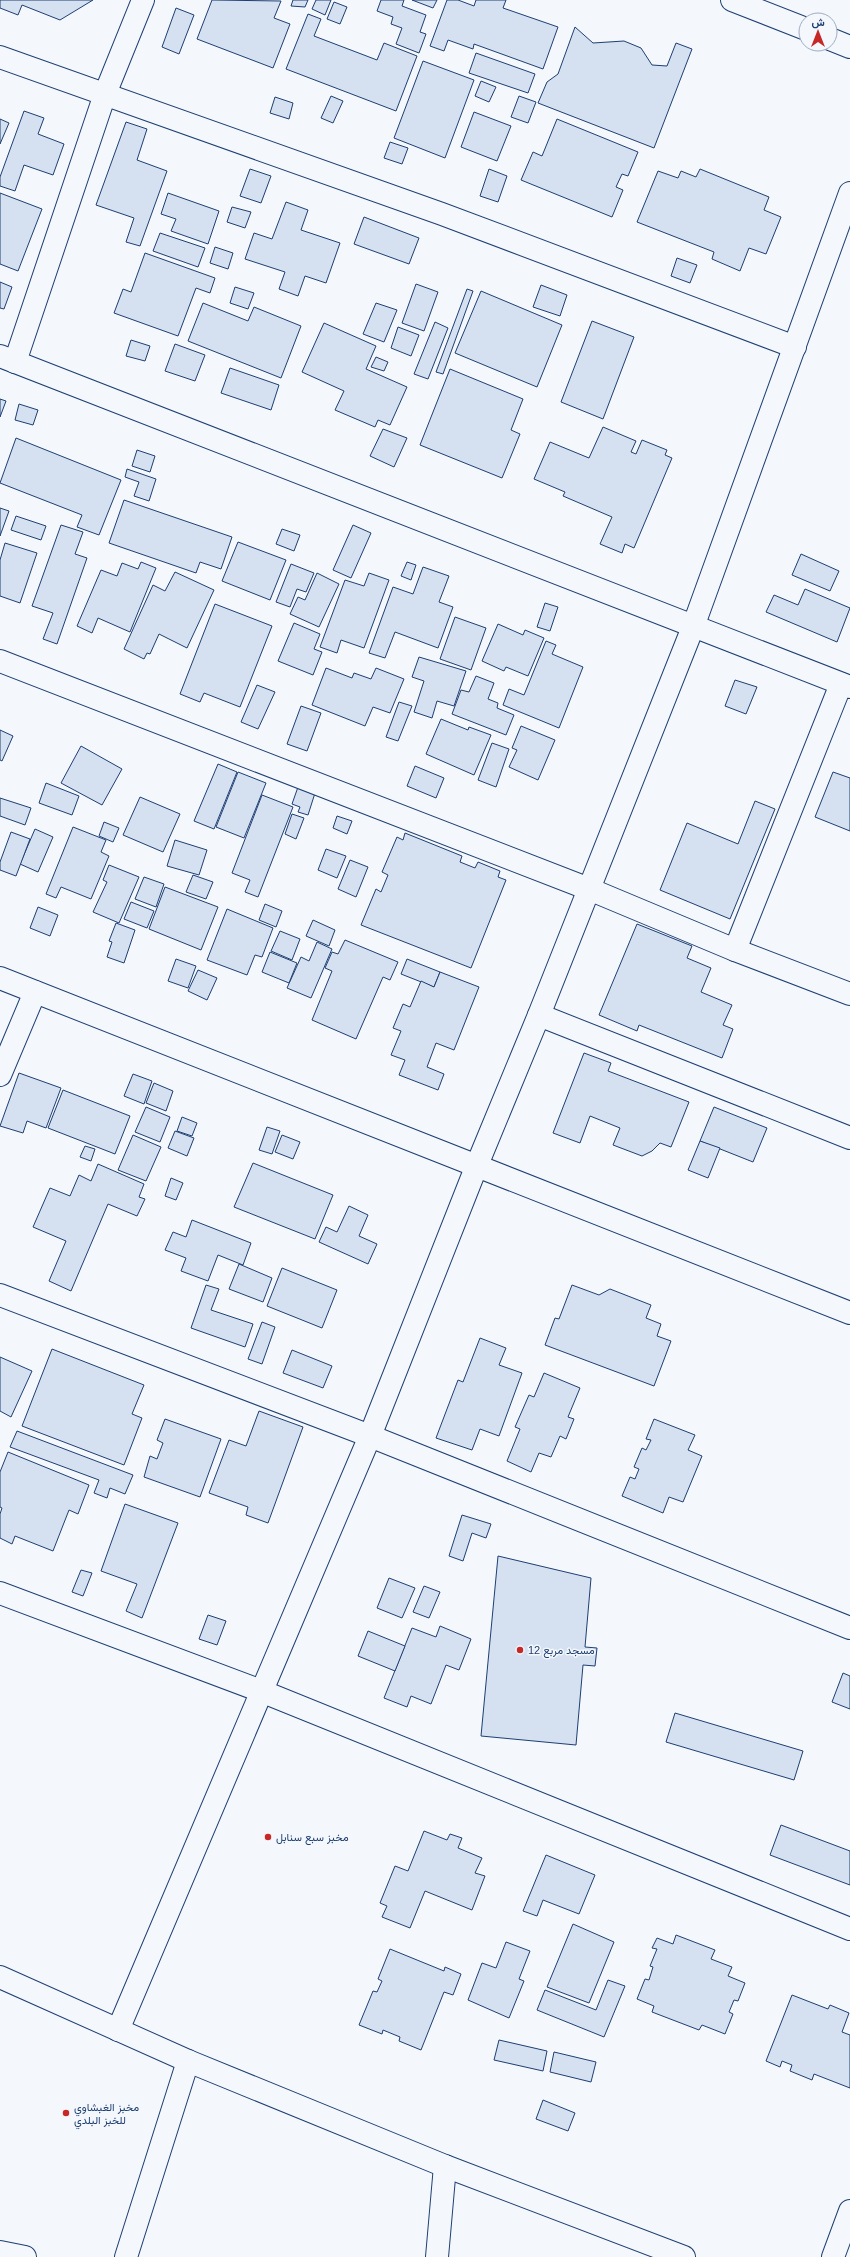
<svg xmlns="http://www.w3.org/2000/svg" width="850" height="2257" font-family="Helvetica,Vazirmatn,sans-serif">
<rect width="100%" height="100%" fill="#f4f7fb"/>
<!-- building -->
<g fill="#d5e0f0" stroke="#1d3f73">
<path d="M 0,0 L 93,0 L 60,20 L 22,5 L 18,15 L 0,8 Z"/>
<path d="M 212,0 L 281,1 L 274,18 L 290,24 L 273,68 L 197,39 Z"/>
<path d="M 293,0 L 308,0 L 305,7 L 291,6 Z"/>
<path d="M 316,0 L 331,0 L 325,15 L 312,9 Z"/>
<path d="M 381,0 L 404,0 L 402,6 L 426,15 L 420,32 L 426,34 L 419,53 L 396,44 L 402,28 L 391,24 L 393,17 L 377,11 Z"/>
<path d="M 412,0 L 437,0 L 433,8 Z"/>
<path d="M 447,0 L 458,0 L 474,6 L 476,0 L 506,0 L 503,8 L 558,27 L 543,69 L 474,44 L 473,49 L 448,40 L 444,51 L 430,46 Z"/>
<path d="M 334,2 L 347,7 L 340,24 L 327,19 Z"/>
<path d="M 176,8 L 194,15 L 179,54 L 162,47 Z"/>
<path d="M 308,14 L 321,19 L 314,36 L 377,60 L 384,43 L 417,56 L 396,111 L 286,69 Z"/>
<path d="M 575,27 L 593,43 L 624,41 L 641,48 L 652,65 L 667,66 L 676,43 L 692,49 L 654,148 L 538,103 L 547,82 L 558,74 Z"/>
<path d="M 476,53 L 535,74 L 528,93 L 469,73 Z"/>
<path d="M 423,61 L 474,80 L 445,158 L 394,138 Z"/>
<path d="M 481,81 L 496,87 L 489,102 L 475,96 Z"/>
<path d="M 331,96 L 343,101 L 333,123 L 321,118 Z"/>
<path d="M 519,96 L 536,102 L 528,123 L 511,117 Z"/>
<path d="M 275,97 L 293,103 L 289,119 L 270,113 Z"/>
<path d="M 24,111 L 44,118 L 38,134 L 64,144 L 53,175 L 24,165 L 15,191 L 0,186 L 0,177 Z"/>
<path d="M 474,112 L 511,126 L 497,161 L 461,147 Z"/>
<path d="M 0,119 L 9,123 L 0,144 Z"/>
<path d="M 557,119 L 638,152 L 628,176 L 622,174 L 616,187 L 623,190 L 612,217 L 521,180 L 533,152 L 542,156 Z"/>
<path d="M 126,122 L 147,129 L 137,160 L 167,171 L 140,246 L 126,242 L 134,218 L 96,205 Z"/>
<path d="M 390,142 L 408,148 L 402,164 L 384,158 Z"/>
<path d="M 250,169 L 271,176 L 261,203 L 240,196 Z"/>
<path d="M 489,169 L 507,176 L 498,202 L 480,196 Z"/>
<path d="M 700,169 L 769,197 L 764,210 L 781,217 L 766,254 L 749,248 L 740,271 L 712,259 L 714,252 L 637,222 L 658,171 L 678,178 L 681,171 L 696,177 Z"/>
<path d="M 0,193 L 42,209 L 18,271 L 0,264 Z"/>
<path d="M 168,193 L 219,211 L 208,244 L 171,231 L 176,219 L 161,214 Z"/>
<path d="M 286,202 L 308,210 L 301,230 L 340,243 L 326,283 L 305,276 L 298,296 L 279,289 L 285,272 L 245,259 L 254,233 L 272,239 Z"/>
<path d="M 232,207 L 251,212 L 245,228 L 227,222 Z"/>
<path d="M 364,217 L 419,238 L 409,264 L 354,244 Z"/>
<path d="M 160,233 L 205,248 L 198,267 L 153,251 Z"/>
<path d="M 215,247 L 233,253 L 228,269 L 210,263 Z"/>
<path d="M 145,253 L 215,278 L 210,293 L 196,288 L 178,336 L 114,313 L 123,289 L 131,292 Z"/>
<path d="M 677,258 L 697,265 L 690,283 L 671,276 Z"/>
<path d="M 0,282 L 12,287 L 4,309 L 0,308 Z"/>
<path d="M 416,284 L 438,292 L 424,331 L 402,323 Z"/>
<path d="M 541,285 L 567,295 L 560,316 L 533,307 Z"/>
<path d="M 235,287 L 254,293 L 248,309 L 230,303 Z"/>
<path d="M 467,289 L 473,291 L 443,374 L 436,372 Z"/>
<path d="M 481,291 L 562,325 L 537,387 L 455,353 Z"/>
<path d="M 203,303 L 248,321 L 254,307 L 301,326 L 281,378 L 188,341 Z"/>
<path d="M 376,303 L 397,310 L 384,342 L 363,334 Z"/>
<path d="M 592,321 L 634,337 L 603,419 L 561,402 Z"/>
<path d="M 435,322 L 448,328 L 428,379 L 414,374 Z"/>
<path d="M 324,323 L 376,346 L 366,369 L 407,387 L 390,425 L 378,420 L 375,427 L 335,410 L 344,391 L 302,372 Z"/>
<path d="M 398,327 L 419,335 L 411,356 L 391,348 Z"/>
<path d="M 131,340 L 150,346 L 145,361 L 126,356 Z"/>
<path d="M 175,344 L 205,355 L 195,381 L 165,371 Z"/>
<path d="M 376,357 L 388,362 L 384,371 L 371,367 Z"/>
<path d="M 230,368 L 279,385 L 271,410 L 221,393 Z"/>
<path d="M 450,369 L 523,399 L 511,430 L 520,434 L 502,478 L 420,445 Z"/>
<path d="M 0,399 L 6,401 L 0,417 Z"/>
<path d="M 19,404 L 38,410 L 33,425 L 15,420 Z"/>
<path d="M 603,427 L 636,441 L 631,452 L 636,454 L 642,440 L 667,450 L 665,455 L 672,458 L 634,548 L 625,544 L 622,553 L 600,544 L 612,517 L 563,496 L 565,492 L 534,479 L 550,442 L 589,458 Z"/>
<path d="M 383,429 L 407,438 L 394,467 L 370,456 Z"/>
<path d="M 16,438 L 121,480 L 99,535 L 77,527 L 82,515 L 0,483 Z"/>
<path d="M 137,450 L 155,456 L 150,472 L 132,466 Z"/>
<path d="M 127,469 L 156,479 L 149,501 L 134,496 L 139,482 L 125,477 Z"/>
<path d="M 124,500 L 232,537 L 221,569 L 200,562 L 196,573 L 109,543 Z"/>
<path d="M 0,508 L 9,511 L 0,536 Z"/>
<path d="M 16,516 L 46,526 L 41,540 L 11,530 Z"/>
<path d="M 61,525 L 83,532 L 75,554 L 87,558 L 57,644 L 43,639 L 53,613 L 32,606 Z"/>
<path d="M 353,525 L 371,533 L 351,578 L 333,570 Z"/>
<path d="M 282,529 L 300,535 L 294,551 L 276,544 Z"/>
<path d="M 238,542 L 286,560 L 270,600 L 222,581 Z"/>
<path d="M 5,543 L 37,553 L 20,603 L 0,596 L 0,560 Z"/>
<path d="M 801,554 L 839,571 L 830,591 L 792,575 Z"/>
<path d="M 141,562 L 156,568 L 130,632 L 98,618 L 92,633 L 77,626 L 101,570 L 117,576 L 122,563 L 138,569 Z"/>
<path d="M 407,562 L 416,565 L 411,580 L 401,576 Z"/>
<path d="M 291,564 L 314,573 L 306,592 L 297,589 L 290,607 L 276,602 Z"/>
<path d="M 423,567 L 449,576 L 439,602 L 453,607 L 438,648 L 395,632 L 385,658 L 369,653 L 393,587 L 413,594 Z"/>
<path d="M 175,572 L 214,590 L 187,648 L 159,634 L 150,654 L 147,653 L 144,659 L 124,649 L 153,585 L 165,591 Z"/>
<path d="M 317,573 L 339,584 L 319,627 L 290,614 L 298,597 L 305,600 Z"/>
<path d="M 369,573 L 389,580 L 364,648 L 341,640 L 337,653 L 320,647 L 345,580 L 364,586 Z"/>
<path d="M 805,589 L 850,608 L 837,642 L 766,612 L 774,595 L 798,605 Z"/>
<path d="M 545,603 L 558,607 L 550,631 L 537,627 Z"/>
<path d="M 215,604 L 272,626 L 240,707 L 204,693 L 200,702 L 180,694 Z"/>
<path d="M 455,617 L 486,628 L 471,670 L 440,659 Z"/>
<path d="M 294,623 L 320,634 L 314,649 L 322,652 L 313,675 L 278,661 Z"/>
<path d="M 498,624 L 523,635 L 525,630 L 544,638 L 528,676 L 506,667 L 504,671 L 482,661 Z"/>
<path d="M 546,641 L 556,645 L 552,654 L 583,667 L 559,728 L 503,705 L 509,689 L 524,695 Z"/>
<path d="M 419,657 L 466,671 L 454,706 L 437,701 L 432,718 L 414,712 L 424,681 L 412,677 Z"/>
<path d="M 326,668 L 352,678 L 354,673 L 371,679 L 376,668 L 404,679 L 390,713 L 373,707 L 365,726 L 312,705 Z"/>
<path d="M 476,676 L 494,683 L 488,699 L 498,703 L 497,708 L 514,715 L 506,735 L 452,714 L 461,690 L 469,692 Z"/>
<path d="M 735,680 L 757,687 L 746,714 L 725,706 Z"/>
<path d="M 257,685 L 275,692 L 258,729 L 241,722 Z"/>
<path d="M 399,702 L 412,706 L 398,741 L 386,737 Z"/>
<path d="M 301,706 L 321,713 L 307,751 L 287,744 Z"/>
<path d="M 441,719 L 468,730 L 469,727 L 491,735 L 474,775 L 426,754 Z"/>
<path d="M 521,726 L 555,740 L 538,780 L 509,767 L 517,750 L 512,748 Z"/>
<path d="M 0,730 L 13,736 L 2,761 L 0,760 Z"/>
<path d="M 492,743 L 509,749 L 496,787 L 478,780 Z"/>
<path d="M 81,746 L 122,769 L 102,805 L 61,783 Z"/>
<path d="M 218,764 L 237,772 L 214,829 L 194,821 Z"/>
<path d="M 415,766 L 444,778 L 436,798 L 407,786 Z"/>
<path d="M 238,772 L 266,783 L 244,838 L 216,827 Z"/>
<path d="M 833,772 L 850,778 L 850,831 L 815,817 Z"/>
<path d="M 46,783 L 79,796 L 72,815 L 39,803 Z"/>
<path d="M 298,787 L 315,793 L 308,815 L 298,812 L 300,807 L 292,804 Z"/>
<path d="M 262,795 L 293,807 L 258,897 L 245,892 L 250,880 L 232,873 Z"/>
<path d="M 140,797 L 180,814 L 163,852 L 123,835 Z"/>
<path d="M 0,798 L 31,808 L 25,825 L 0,816 Z"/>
<path d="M 755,801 L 775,809 L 730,919 L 660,890 L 687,823 L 738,844 Z"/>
<path d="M 292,814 L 304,818 L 296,839 L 285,834 Z"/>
<path d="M 337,816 L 352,821 L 347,834 L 333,828 Z"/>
<path d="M 104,822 L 119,828 L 113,842 L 99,836 Z"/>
<path d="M 73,827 L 106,840 L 101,852 L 109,856 L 91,899 L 61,887 L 56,898 L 46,894 Z"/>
<path d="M 35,829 L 53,837 L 38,872 L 20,864 Z"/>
<path d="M 11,832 L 30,839 L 16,876 L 0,870 L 0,862 Z"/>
<path d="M 405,833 L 462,856 L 460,862 L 475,868 L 478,862 L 500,871 L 498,877 L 506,880 L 471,968 L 361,925 L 376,889 L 381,892 L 388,875 L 382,872 L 397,837 L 403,840 Z"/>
<path d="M 175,840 L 207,850 L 199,875 L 167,866 Z"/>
<path d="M 326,849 L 346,856 L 337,878 L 318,870 Z"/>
<path d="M 350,860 L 368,867 L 356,897 L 338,889 Z"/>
<path d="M 109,865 L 139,877 L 119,923 L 93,912 L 107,882 L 103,880 Z"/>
<path d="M 193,875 L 213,882 L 206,899 L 186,892 Z"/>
<path d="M 144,877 L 164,884 L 156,907 L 135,899 Z"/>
<path d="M 165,887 L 218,907 L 201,950 L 149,929 Z"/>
<path d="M 131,902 L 154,911 L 147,928 L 124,919 Z"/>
<path d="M 265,904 L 282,911 L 276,927 L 259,920 Z"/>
<path d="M 38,907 L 58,915 L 50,936 L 30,928 Z"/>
<path d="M 227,909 L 273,928 L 262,957 L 255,955 L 247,975 L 207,960 Z"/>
<path d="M 313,920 L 335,930 L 329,946 L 306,936 Z"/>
<path d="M 116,923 L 135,930 L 124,963 L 107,957 L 112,942 L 109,941 Z"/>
<path d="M 637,924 L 692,946 L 687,958 L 711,968 L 701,992 L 732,1005 L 723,1025 L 733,1029 L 722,1058 L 639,1025 L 637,1031 L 599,1015 Z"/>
<path d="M 280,931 L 300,939 L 292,960 L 271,951 Z"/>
<path d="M 345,940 L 398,962 L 390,980 L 383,977 L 356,1039 L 312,1020 L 332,971 L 325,968 L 332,952 L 338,954 Z"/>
<path d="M 317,942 L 332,949 L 311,998 L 287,988 L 301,957 L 309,961 Z"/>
<path d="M 270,952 L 297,963 L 289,983 L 262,972 Z"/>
<path d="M 176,959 L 196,966 L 188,988 L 168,981 Z"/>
<path d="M 407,959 L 440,972 L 434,987 L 401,974 Z"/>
<path d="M 198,970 L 217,978 L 207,1000 L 188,991 Z"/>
<path d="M 440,972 L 479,987 L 454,1050 L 436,1043 L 427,1067 L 444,1074 L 438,1090 L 399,1075 L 405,1060 L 391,1055 L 401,1031 L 393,1028 L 403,1004 L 410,1007 L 421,981 L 434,987 Z"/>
<path d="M 584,1053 L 611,1063 L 608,1071 L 689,1102 L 671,1147 L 660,1143 L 652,1151 L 642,1156 L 613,1145 L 620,1128 L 590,1116 L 580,1143 L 553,1133 Z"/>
<path d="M 19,1073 L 61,1088 L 46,1128 L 27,1121 L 23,1133 L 0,1126 Z"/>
<path d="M 133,1074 L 152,1081 L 144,1104 L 124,1096 Z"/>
<path d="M 154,1083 L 173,1091 L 166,1111 L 146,1103 Z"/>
<path d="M 63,1090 L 130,1116 L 115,1154 L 48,1128 Z"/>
<path d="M 146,1107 L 170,1117 L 160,1142 L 135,1132 Z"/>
<path d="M 714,1107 L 767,1128 L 753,1162 L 700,1141 Z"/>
<path d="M 182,1117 L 197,1123 L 192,1136 L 177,1131 Z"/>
<path d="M 267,1127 L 280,1131 L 272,1154 L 259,1150 Z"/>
<path d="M 175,1131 L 194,1138 L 187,1156 L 168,1148 Z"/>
<path d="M 133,1135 L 161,1147 L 146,1181 L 118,1170 Z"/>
<path d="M 282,1135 L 300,1142 L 293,1159 L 275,1152 Z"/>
<path d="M 700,1141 L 720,1148 L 708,1178 L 688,1170 Z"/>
<path d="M 85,1146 L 95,1149 L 91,1161 L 80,1157 Z"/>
<path d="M 253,1163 L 333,1195 L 315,1239 L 234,1207 Z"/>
<path d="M 98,1164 L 144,1184 L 139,1197 L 145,1199 L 137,1216 L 108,1204 L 71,1291 L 49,1281 L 66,1241 L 33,1227 L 50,1188 L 70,1196 L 79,1175 L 91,1181 Z"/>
<path d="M 171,1178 L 183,1183 L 176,1200 L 165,1196 Z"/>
<path d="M 349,1206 L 368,1215 L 359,1236 L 377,1244 L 368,1264 L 319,1242 L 326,1227 L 337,1232 Z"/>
<path d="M 192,1220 L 251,1243 L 243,1265 L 218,1255 L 208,1281 L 181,1271 L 186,1258 L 165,1250 L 173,1232 L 186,1237 Z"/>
<path d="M 239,1264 L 272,1278 L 263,1302 L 229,1289 Z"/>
<path d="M 282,1268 L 337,1290 L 322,1328 L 267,1306 Z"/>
<path d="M 206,1285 L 219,1289 L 211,1310 L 253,1324 L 245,1347 L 191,1328 Z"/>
<path d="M 572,1285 L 599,1295 L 610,1289 L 651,1305 L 646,1318 L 661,1324 L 657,1336 L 671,1341 L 654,1386 L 545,1345 L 555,1318 L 559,1319 Z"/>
<path d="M 262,1322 L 275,1327 L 262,1364 L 248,1359 Z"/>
<path d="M 480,1338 L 506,1348 L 499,1365 L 522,1373 L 499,1436 L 480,1429 L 472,1450 L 436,1438 L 458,1380 L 463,1382 Z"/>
<path d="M 52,1349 L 144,1385 L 132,1414 L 142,1418 L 124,1465 L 22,1426 Z"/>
<path d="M 292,1350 L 332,1366 L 323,1388 L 283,1373 Z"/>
<path d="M 0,1357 L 32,1371 L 11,1417 L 0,1411 Z"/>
<path d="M 544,1373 L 580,1388 L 568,1417 L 574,1419 L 566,1439 L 560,1436 L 551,1457 L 539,1453 L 531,1472 L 507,1461 L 520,1429 L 515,1427 L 529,1395 L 534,1397 Z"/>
<path d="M 259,1411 L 303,1427 L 268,1523 L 246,1515 L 248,1507 L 209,1493 L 229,1440 L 246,1446 Z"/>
<path d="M 165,1419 L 221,1439 L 200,1497 L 144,1477 L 150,1456 L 157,1459 L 163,1443 L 157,1440 Z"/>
<path d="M 654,1419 L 695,1435 L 688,1450 L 702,1456 L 683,1502 L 669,1497 L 663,1513 L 622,1496 L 630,1477 L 635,1479 L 639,1469 L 634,1467 L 642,1448 L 646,1450 L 651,1440 L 646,1439 Z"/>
<path d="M 17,1431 L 133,1475 L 125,1494 L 110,1488 L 107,1498 L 94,1493 L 99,1480 L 10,1447 Z"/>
<path d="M 8,1452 L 89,1485 L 78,1514 L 69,1510 L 53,1551 L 15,1536 L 12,1544 L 0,1538 L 0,1514 L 2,1508 L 0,1507 L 0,1472 Z"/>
<path d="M 125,1504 L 178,1523 L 142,1618 L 126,1611 L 137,1584 L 101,1571 Z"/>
<path d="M 462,1515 L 491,1524 L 486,1538 L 472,1533 L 463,1561 L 449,1556 Z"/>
<path d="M 498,1556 L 591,1578 L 585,1647 L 597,1648 L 595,1666 L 583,1665 L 576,1745 L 481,1736 Z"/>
<path d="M 81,1570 L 92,1573 L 83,1596 L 72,1592 Z"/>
<path d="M 389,1578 L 415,1588 L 402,1618 L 377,1608 Z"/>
<path d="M 424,1586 L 440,1592 L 429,1618 L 413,1612 Z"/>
<path d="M 208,1615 L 226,1621 L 217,1645 L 199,1639 Z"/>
<path d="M 440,1626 L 471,1639 L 459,1670 L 446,1665 L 431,1704 L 411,1696 L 407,1707 L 384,1698 L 412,1628 L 436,1637 Z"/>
<path d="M 368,1631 L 405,1646 L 395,1671 L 358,1656 Z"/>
<path d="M 843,1673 L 850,1676 L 850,1709 L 832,1702 Z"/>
<path d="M 675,1713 L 803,1751 L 794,1780 L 666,1742 Z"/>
<path d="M 781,1825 L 850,1851 L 850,1885 L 770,1855 Z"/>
<path d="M 424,1831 L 447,1840 L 450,1834 L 462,1838 L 458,1848 L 482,1858 L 475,1873 L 485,1876 L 472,1910 L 425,1891 L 410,1928 L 382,1917 L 387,1906 L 380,1903 L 395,1866 L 408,1871 Z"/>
<path d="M 546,1855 L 595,1875 L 579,1914 L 543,1900 L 537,1916 L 523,1911 Z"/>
<path d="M 573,1924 L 614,1942 L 589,2003 L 547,1987 Z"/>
<path d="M 676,1935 L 715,1950 L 711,1959 L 732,1967 L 728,1976 L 745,1983 L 738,2001 L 734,2000 L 729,2012 L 733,2014 L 725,2034 L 702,2025 L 699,2030 L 652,2012 L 654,2006 L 637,1999 L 645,1979 L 649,1980 L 653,1967 L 650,1966 L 657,1949 L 652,1948 L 657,1938 L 673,1944 Z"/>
<path d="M 506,1942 L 530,1951 L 519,1979 L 524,1981 L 509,2018 L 468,2000 L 482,1963 L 496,1968 Z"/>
<path d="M 390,1949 L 444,1971 L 445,1967 L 461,1974 L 453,1995 L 444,1992 L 421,2050 L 399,2041 L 400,2037 L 383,2030 L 382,2034 L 359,2025 L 373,1991 L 377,1992 L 382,1981 L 378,1979 Z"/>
<path d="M 608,1980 L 625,1986 L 604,2037 L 537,2010 L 545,1990 L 596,2010 Z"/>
<path d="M 792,1995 L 828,2009 L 830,2005 L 849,2013 L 842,2032 L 850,2035 L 850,2088 L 814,2074 L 812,2080 L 790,2071 L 792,2065 L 782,2061 L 780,2067 L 766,2061 Z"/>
<path d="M 499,2040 L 547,2051 L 543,2071 L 494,2060 Z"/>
<path d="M 554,2052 L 596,2062 L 591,2082 L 550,2072 Z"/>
<path d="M 543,2100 L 575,2113 L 568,2131 L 536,2119 Z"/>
</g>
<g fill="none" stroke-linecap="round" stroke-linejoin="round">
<defs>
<g id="minor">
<path d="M 0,57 L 442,214 L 795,347"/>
<path d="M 0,356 L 850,687"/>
<path d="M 15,362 L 105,94 L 143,0"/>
<path d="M 0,661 L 589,889 L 735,950 L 850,994"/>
<path d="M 735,950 L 841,684"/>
<path d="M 0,978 L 850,1313"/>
<path d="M 539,1015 L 850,1138"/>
<path d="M 0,1075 L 35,992"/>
<path d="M 0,1295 L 370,1436 L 850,1628"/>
<path d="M 0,1593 L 261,1691 L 850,1929"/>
<path d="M 0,1977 L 188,2061 L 445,2166 L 684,2257"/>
<path d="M 118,2030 L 370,1436 L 477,1165 L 539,1015 L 693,627 L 850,193"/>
<path d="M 0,2252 L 25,2257"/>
<path d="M 126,2257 L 188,2061"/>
<path d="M 437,2257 L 445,2166"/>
<path d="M 833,2257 L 850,2211"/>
</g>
<g id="tertiary">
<path d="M 732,0 L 806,29"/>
<path d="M 830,39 L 850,47"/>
</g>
</defs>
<!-- minor casing -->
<use href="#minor" stroke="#1d3f73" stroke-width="24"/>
<!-- tertiary casing -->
<use href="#tertiary" stroke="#1d3f73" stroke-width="24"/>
<!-- minor -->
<use href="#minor" stroke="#f4f7fb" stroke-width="22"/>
<!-- tertiary -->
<use href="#tertiary" stroke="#f4f7fb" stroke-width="22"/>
</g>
<!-- markers -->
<g fill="#c62828" stroke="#f4f7fb" stroke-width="1.5">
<circle cx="520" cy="1650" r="4"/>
<circle cx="268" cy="1837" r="4"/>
<circle cx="66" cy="2113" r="4"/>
</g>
<g text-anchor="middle" stroke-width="3" stroke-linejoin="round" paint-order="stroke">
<!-- poi labels -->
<g font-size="11" fill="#1d3f73" stroke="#f4f7fb" text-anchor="start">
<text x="528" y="1654">مسجد مربع 12</text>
<text x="276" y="1841">مخبز سبع سنابل</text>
<text x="74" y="2111">مخبز الغبشاوي<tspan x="74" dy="13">للخبز البلدي</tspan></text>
</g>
</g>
<!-- north arrow -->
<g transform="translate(818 32)"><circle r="19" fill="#f4f7fb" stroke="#9eadc5"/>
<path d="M0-3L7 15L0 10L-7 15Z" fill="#c62828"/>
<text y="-6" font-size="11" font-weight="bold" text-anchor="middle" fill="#1d3f73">ش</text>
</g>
</svg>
